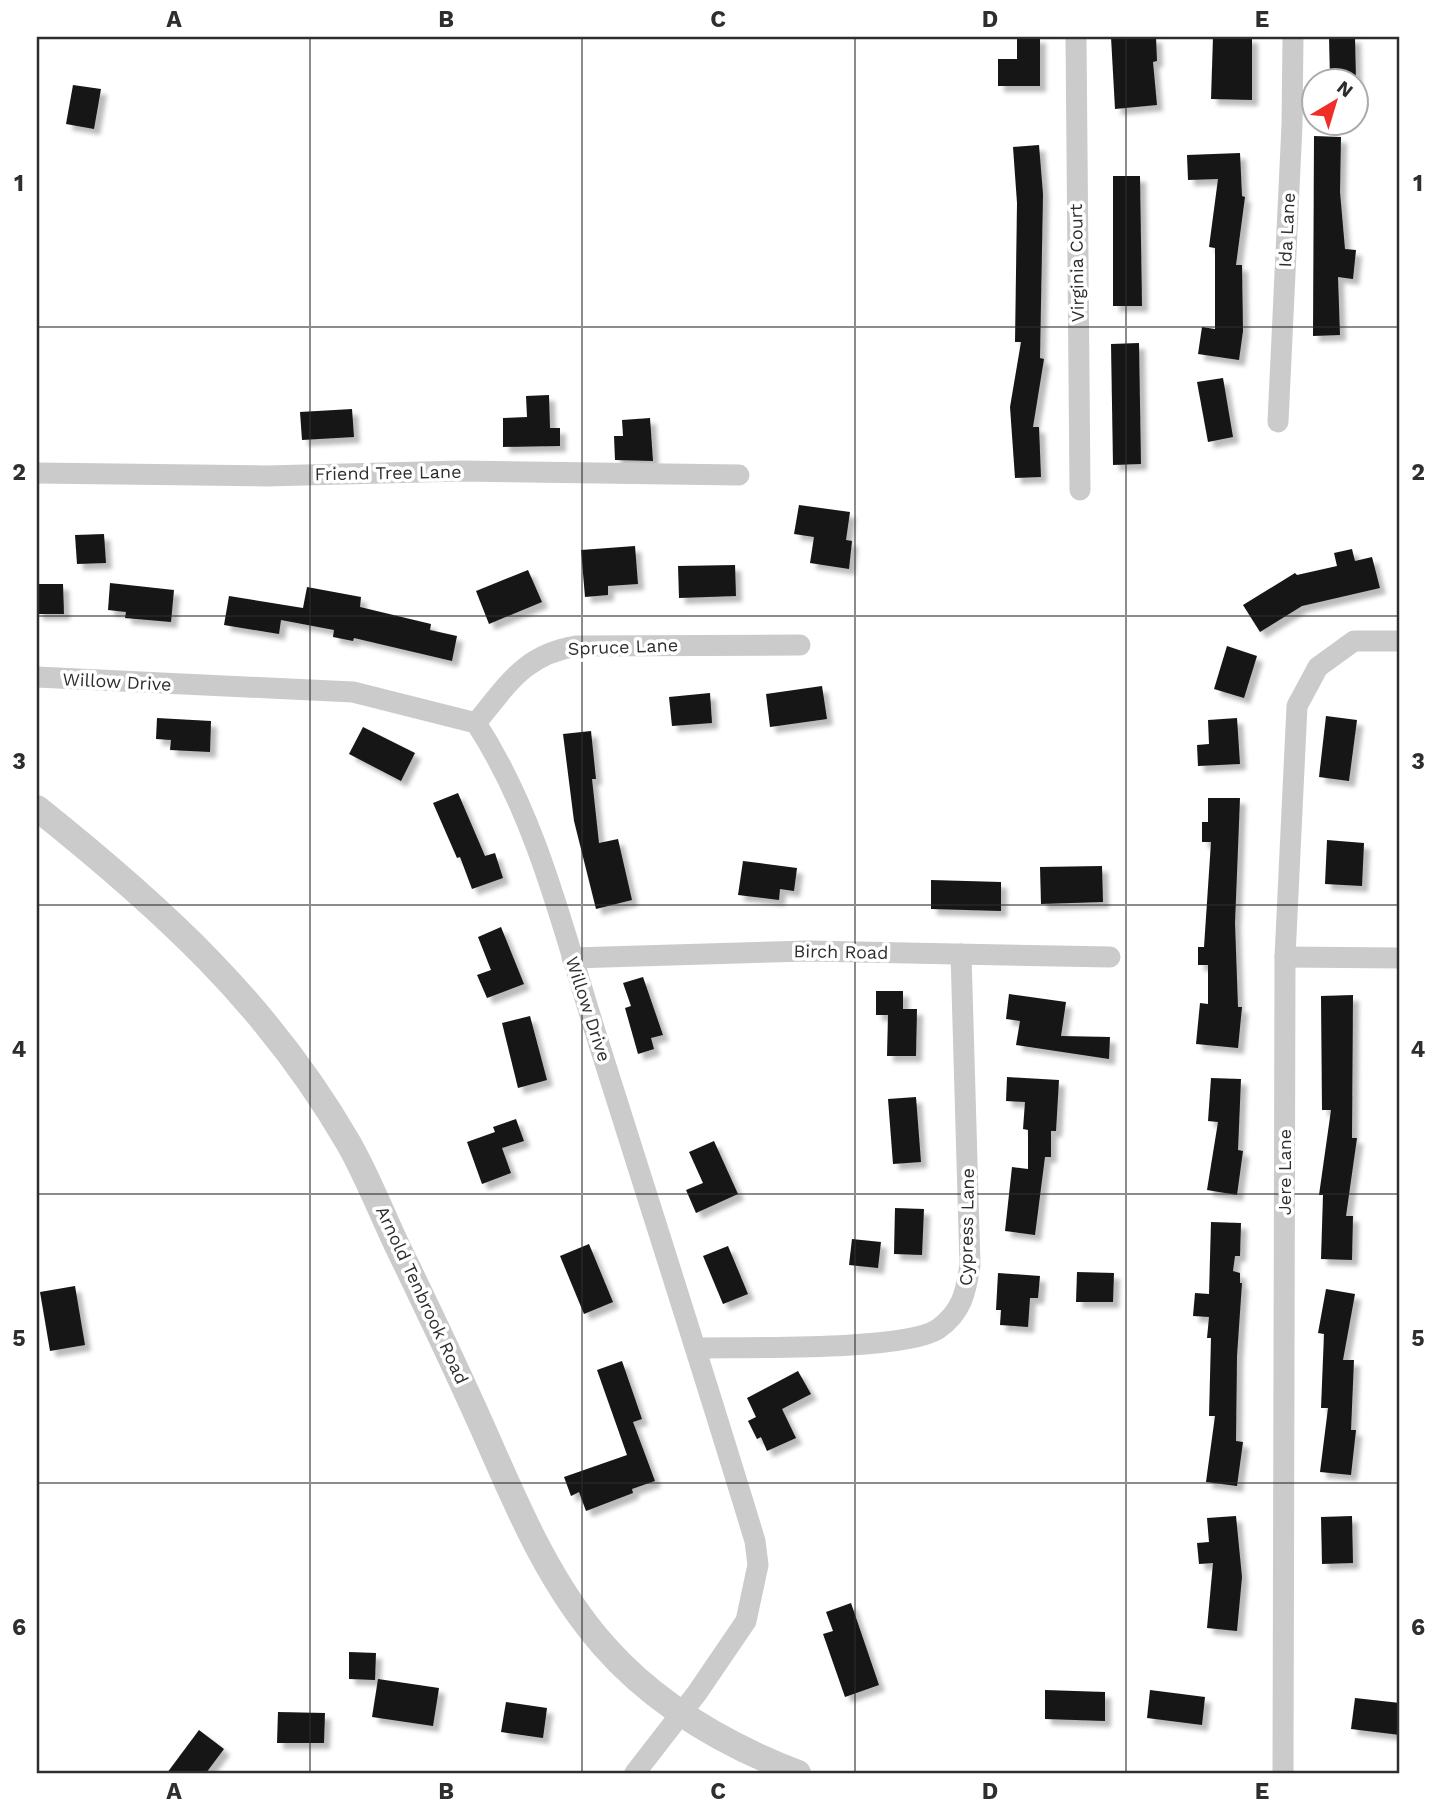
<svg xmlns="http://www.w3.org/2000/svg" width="1437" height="1810" font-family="'Work Sans',sans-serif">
<defs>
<filter id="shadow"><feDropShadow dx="6" dy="6" stdDeviation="2" flood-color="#0004"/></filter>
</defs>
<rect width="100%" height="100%" fill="#fff"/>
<!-- building -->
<g fill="#151515" filter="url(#shadow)">
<path d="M 1017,37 L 1040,37 L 1040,86 L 998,86 L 998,59 L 1017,59 Z"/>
<path d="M 1111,37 L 1156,37 L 1157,61 L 1153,62 L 1157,105 L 1115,109 Z"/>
<path d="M 1213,37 L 1252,37 L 1252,100 L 1211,99 Z"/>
<path d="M 1329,37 L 1355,37 L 1356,80 L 1330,80 Z"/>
<path d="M 73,85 L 101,89 L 94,129 L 66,124 Z"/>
<path d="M 1314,136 L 1341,137 L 1340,192 L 1345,249 L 1356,250 L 1353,279 L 1338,277 L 1340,335 L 1313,336 Z"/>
<path d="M 1039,145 L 1043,194 L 1040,358 L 1044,359 L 1033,427 L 1039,427 L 1041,477 L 1015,478 L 1010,407 L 1021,342 L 1015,342 L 1017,203 L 1013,147 Z"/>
<path d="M 1240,153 L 1242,196 L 1245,197 L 1236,265 L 1242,265 L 1243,331 L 1239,360 L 1198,354 L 1202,327 L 1215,329 L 1215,248 L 1209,247 L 1218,179 L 1188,180 L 1187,155 Z"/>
<path d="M 1113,176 L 1140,176 L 1142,306 L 1113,306 Z"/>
<path d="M 1139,343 L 1141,464 L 1113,465 L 1111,344 Z"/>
<path d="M 1223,378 L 1233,437 L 1208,442 L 1197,382 Z"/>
<path d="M 549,395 L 550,428 L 560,428 L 560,446 L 503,447 L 503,418 L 527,417 L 526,396 Z"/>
<path d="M 352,409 L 354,437 L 302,440 L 300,412 Z"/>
<path d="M 650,418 L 653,461 L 615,460 L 614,436 L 623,436 L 622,420 Z"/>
<path d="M 799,505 L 850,512 L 846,540 L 852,541 L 849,569 L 810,563 L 814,537 L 794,534 Z"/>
<path d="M 104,534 L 106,563 L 77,564 L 75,535 Z"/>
<path d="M 635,546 L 638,584 L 608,586 L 608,595 L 585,597 L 581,550 Z"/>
<path d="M 1352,549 L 1355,561 L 1372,557 L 1380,588 L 1302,606 L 1260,632 L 1243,605 L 1295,573 L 1297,575 L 1337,566 L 1334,553 Z"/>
<path d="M 735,565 L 736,596 L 679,598 L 678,566 Z"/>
<path d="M 528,570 L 542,602 L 489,624 L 476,591 Z"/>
<path d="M 110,583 L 174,590 L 171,622 L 125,618 L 126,612 L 108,610 Z"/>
<path d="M 37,584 L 63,584 L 64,614 L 37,614 Z"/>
<path d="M 307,587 L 361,597 L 360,607 L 431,624 L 430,630 L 457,636 L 452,661 L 354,638 L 353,641 L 333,637 L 334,630 L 281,620 L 279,634 L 224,625 L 229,596 L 303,608 Z"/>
<path d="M 1227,646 L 1257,656 L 1244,698 L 1214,689 Z"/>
<path d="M 822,686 L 827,719 L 770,727 L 766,694 Z"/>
<path d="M 710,693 L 712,723 L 672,726 L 669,697 Z"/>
<path d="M 1326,716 L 1357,720 L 1349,781 L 1319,777 Z"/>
<path d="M 157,718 L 211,721 L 210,752 L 170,750 L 171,740 L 156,739 Z"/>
<path d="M 1237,718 L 1240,764 L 1198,766 L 1197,745 L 1209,744 L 1208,720 Z"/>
<path d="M 363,727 L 415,753 L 401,781 L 349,754 Z"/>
<path d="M 591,731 L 596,779 L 592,779 L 599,843 L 618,839 L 632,900 L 596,909 L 574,821 L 563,734 Z"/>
<path d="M 458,793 L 485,856 L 495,853 L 503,878 L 472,889 L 460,857 L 457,858 L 433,803 Z"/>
<path d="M 1208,798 L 1240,798 L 1235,923 L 1238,1007 L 1242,1007 L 1238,1048 L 1196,1044 L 1200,1003 L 1208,1004 L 1208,965 L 1198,965 L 1198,947 L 1204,947 L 1211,842 L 1202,842 L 1202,822 L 1208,822 Z"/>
<path d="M 1327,840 L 1364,843 L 1362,886 L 1325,884 Z"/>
<path d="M 743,861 L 797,868 L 794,891 L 780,889 L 779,900 L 738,895 Z"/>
<path d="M 1102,866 L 1103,902 L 1041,904 L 1040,867 Z"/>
<path d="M 931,880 L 1001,882 L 1001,911 L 931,909 Z"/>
<path d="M 501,927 L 524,984 L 487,998 L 477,975 L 491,970 L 478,937 Z"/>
<path d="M 643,977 L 663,1035 L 651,1038 L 654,1049 L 638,1054 L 625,1008 L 631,1006 L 623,983 Z"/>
<path d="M 876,991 L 903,991 L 903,1009 L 917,1009 L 916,1056 L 887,1056 L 888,1015 L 876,1015 Z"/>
<path d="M 1009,994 L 1066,1002 L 1061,1036 L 1110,1037 L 1109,1059 L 1016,1045 L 1020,1021 L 1006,1019 Z"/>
<path d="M 1353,995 L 1352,1138 L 1357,1138 L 1346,1216 L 1353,1216 L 1352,1260 L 1321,1259 L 1323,1195 L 1319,1195 L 1331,1110 L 1322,1110 L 1321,996 Z"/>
<path d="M 530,1016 L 547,1080 L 518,1088 L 502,1023 Z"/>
<path d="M 1007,1077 L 1059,1080 L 1056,1131 L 1051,1131 L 1051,1157 L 1045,1157 L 1035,1235 L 1005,1231 L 1012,1167 L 1028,1169 L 1028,1130 L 1023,1129 L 1025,1102 L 1006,1101 Z"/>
<path d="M 1211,1078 L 1241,1079 L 1238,1150 L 1243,1151 L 1237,1195 L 1207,1190 L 1218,1122 L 1208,1121 Z"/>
<path d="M 916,1097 L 921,1162 L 893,1164 L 888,1099 Z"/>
<path d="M 516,1119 L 524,1141 L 502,1148 L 511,1173 L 482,1184 L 467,1142 L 495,1132 L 493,1127 Z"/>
<path d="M 714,1141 L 738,1194 L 696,1213 L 686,1190 L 703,1183 L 689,1152 Z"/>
<path d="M 895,1208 L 924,1209 L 922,1255 L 894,1254 Z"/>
<path d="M 1211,1222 L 1241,1223 L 1240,1256 L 1235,1256 L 1233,1271 L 1240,1273 L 1240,1283 L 1242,1283 L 1237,1356 L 1236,1441 L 1243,1442 L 1237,1486 L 1206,1482 L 1215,1416 L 1209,1416 L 1211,1338 L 1207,1338 L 1209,1317 L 1193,1316 L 1195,1293 L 1209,1294 Z"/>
<path d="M 852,1239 L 881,1242 L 878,1268 L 849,1265 Z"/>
<path d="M 589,1244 L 613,1302 L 584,1314 L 560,1256 Z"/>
<path d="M 728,1246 L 748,1294 L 723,1304 L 703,1256 Z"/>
<path d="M 1077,1272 L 1114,1273 L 1113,1302 L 1076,1302 Z"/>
<path d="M 998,1273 L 1040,1276 L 1038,1298 L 1030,1298 L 1028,1327 L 1000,1325 L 1001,1310 L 996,1310 Z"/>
<path d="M 75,1286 L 85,1345 L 50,1351 L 40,1292 Z"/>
<path d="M 1326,1289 L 1355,1294 L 1343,1360 L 1354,1360 L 1351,1430 L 1356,1430 L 1351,1475 L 1320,1472 L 1328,1408 L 1321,1408 L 1324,1334 L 1318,1333 Z"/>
<path d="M 622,1361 L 642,1419 L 633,1422 L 655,1481 L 632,1489 L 633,1493 L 586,1511 L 579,1492 L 571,1496 L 564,1477 L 627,1455 L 597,1370 Z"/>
<path d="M 798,1371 L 811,1394 L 782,1409 L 796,1438 L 767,1451 L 761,1437 L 757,1439 L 748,1421 L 756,1417 L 747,1398 Z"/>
<path d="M 1236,1516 L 1242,1577 L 1237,1631 L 1207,1628 L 1213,1563 L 1199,1564 L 1197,1543 L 1209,1542 L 1207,1518 Z"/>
<path d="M 1352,1516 L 1353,1563 L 1322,1564 L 1321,1517 Z"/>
<path d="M 851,1603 L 879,1685 L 845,1697 L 823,1634 L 833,1631 L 826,1612 Z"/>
<path d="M 349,1652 L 376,1653 L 375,1680 L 349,1679 Z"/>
<path d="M 378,1679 L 439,1688 L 433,1726 L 372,1717 Z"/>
<path d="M 1045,1690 L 1105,1692 L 1105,1721 L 1045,1719 Z"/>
<path d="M 1150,1690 L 1205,1697 L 1202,1725 L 1147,1718 Z"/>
<path d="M 1355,1698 L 1400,1703 L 1400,1735 L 1351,1729 Z"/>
<path d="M 506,1702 L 547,1708 L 543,1738 L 501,1732 Z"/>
<path d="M 278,1712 L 325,1713 L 324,1743 L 277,1743 Z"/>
<path d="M 199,1730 L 224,1749 L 206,1773 L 167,1773 Z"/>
</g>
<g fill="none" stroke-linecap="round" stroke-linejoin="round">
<!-- minor -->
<g stroke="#cbcbcb" stroke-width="21">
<path d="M 1076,37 L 1080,490"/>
<path d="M 1278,422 L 1292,125 L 1293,37"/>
<path d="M 37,473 L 266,476 L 461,471 L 739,475"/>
<path d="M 37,677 L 353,692 L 476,723 C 539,820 565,938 600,1047 C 652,1212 705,1376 755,1541 L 758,1565 L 746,1621 L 697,1693 L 635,1773"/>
<path d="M 476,723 C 508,684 525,654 577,646 L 800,645"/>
<path d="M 1285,957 L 1400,958"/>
<path d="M 572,958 L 808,951 L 1110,957"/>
<path d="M 697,1348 C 743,1347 905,1351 938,1329 C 962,1312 966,1292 970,1265 L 961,954"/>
<path d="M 1283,1773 L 1285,957 L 1297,706 L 1318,667 L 1354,641 L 1400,641"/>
</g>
<!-- tertiary -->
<path stroke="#cbcbcb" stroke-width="26" d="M 37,808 C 161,907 269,1005 349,1144 C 371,1183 386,1225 406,1264 C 433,1320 459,1375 484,1431 C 517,1506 549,1584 604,1646 C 656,1705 725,1745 798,1773"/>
</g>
<!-- grid -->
<path fill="none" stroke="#2e2e2e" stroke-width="2" stroke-opacity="0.55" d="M 310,37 L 310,1773M 582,37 L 582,1773M 855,37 L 855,1773M 1126,37 L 1126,1773M 37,327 L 1400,327M 37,616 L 1400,616M 37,905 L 1400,905M 37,1194 L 1400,1194M 37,1483 L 1400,1483"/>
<g text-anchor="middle" stroke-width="7" stroke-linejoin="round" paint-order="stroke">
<!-- street labels -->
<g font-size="18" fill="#2e2e2e" stroke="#fff">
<text transform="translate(1287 230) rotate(-87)" y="6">Ida Lane</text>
<text transform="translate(1077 263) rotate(-91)" y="6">Virginia Court</text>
<text transform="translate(388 473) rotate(-1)" y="6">Friend Tree Lane</text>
<text transform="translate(623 647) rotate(-2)" y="6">Spruce Lane</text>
<text transform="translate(117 682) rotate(3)" y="6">Willow Drive</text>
<text transform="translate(841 952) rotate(1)" y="6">Birch Road</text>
<text transform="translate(588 1009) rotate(72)" y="6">Willow Drive</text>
<text transform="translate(1285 1172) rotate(-90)" y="6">Jere Lane</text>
<text transform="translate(967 1227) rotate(-89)" y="6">Cypress Lane</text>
<text transform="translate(422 1295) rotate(65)" y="6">Arnold Tenbrook Road</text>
</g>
</g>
<!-- border -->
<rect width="1437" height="1810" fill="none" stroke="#ffffff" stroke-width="77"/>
<!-- north arrow -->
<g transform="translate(1335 102) rotate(38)"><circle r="33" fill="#ffffff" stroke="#ababab" stroke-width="2"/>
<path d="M0-5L12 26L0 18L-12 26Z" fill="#ef2e27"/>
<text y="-10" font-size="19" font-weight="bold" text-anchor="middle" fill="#2e2e2e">N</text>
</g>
<rect x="38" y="38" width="1360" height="1734" fill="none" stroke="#2e2e2e" stroke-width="2.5"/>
<g font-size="23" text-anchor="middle" font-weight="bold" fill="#2e2e2e">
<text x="174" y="27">A</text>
<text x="446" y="27">B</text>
<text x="718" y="27">C</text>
<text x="990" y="27">D</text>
<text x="1262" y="27">E</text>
<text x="19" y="191">1</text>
<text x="1418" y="191">1</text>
<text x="19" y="480">2</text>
<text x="1418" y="480">2</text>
<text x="19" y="769">3</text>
<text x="1418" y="769">3</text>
<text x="19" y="1057">4</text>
<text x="1418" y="1057">4</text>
<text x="19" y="1346">5</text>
<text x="1418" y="1346">5</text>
<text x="19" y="1635">6</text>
<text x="1418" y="1635">6</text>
<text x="174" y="1799">A</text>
<text x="446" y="1799">B</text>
<text x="718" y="1799">C</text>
<text x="990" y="1799">D</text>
<text x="1262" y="1799">E</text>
</g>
</svg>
